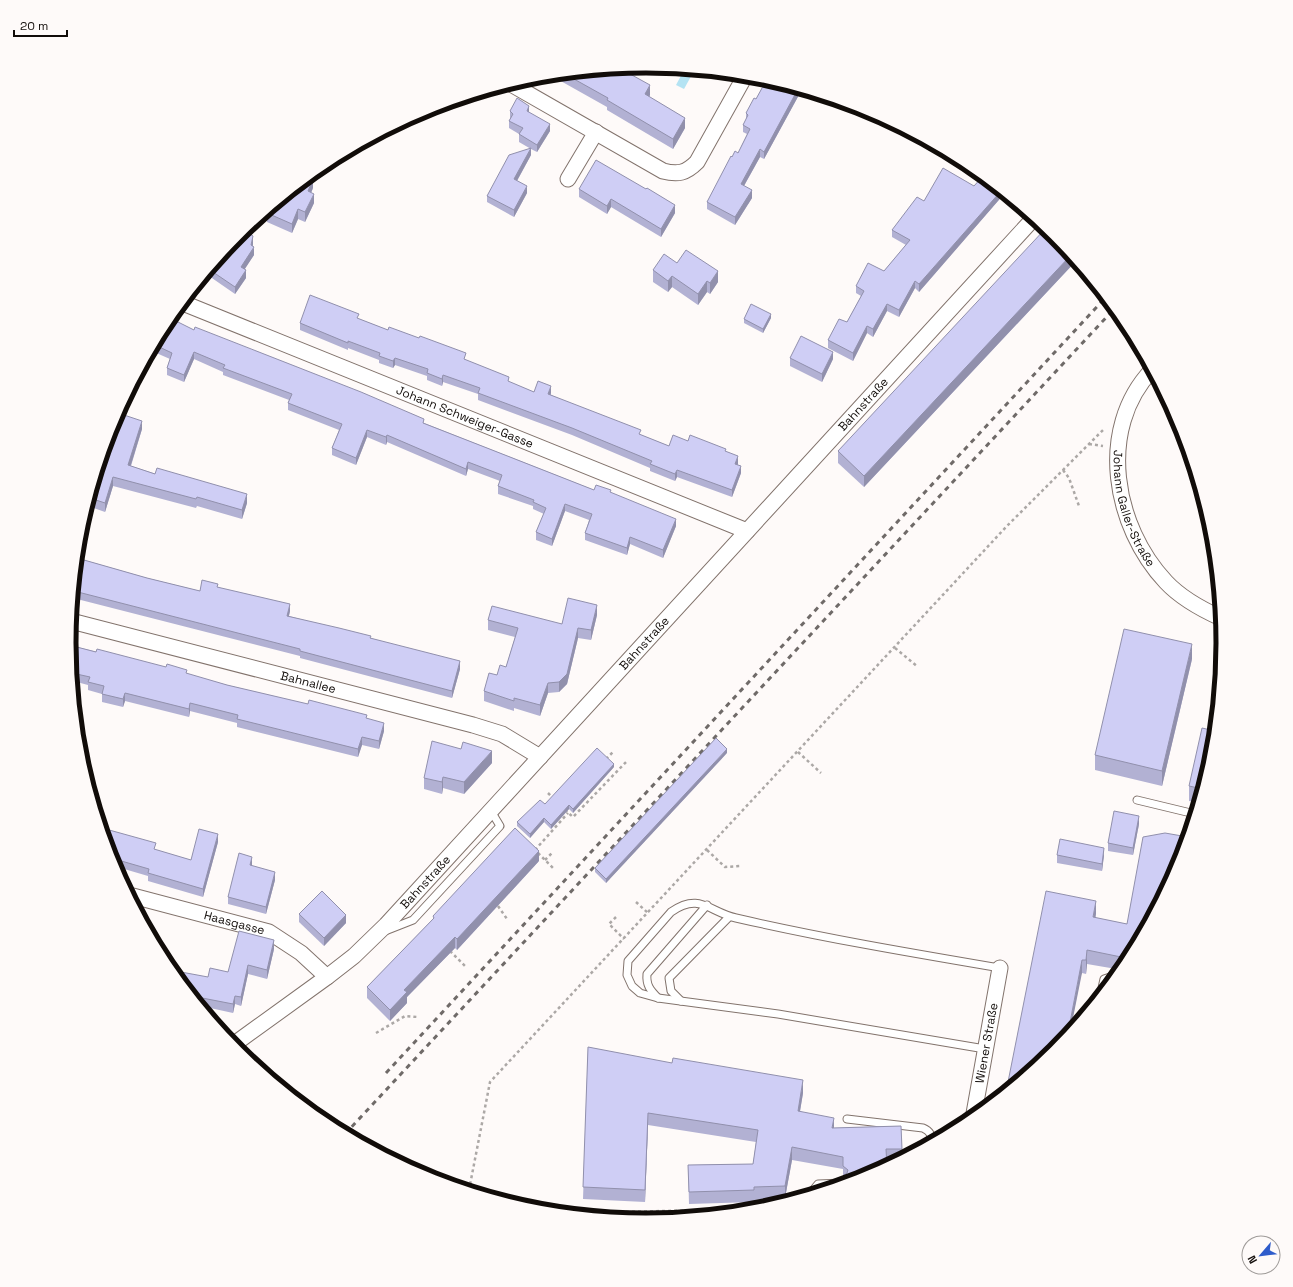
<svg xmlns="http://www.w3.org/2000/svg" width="1293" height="1287" font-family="'Space Grotesk',sans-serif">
<rect width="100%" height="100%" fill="#fefaf9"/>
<!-- water -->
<path fill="#b4e3f3" d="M 684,70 L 694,71 L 684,89 L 676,85 Z"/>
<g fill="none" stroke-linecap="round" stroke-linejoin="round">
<defs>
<g id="lane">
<path d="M 1137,800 L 1195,814"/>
<path d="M 385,931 L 413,920 L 500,826 L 491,811"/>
<path d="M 1100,997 L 1104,979 L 1113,976 L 1117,976"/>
<path d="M 658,998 C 650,990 646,985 647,974 L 707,905"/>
<path d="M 681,1001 L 671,991 L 669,978 L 729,917"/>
<path d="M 985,1049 L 778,1014 L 658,998 L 640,993 L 632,986 L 627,975 L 628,961 L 671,912 C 700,892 709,912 736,918 C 823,938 912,953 1000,968"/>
<path d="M 847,1119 L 923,1128 C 930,1131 932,1135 932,1143"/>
<path d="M 809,1195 L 818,1184 L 843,1183"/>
</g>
<g id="street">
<path d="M 511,84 L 663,171 C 678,175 686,173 697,162 L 745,76"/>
<path d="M 568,179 L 596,132"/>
<path id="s1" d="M 183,303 L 747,531"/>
<path id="s2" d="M 1152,370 C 1096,429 1114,527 1166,582 C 1181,598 1201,609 1221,618"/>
<path id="s3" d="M 71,621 L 473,725 L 502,734 L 540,757"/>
<path id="s4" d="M 129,895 L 269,932 L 301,953 L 327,977"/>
<path id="s5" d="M 233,1045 L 327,977 L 354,956 L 386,925 L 1034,218"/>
<path id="s6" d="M 973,1119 L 1000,968"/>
</g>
</defs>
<!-- lane casing -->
<use href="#lane" stroke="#82736c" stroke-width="9"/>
<!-- street casing -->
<use href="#street" stroke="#82736c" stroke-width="17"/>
<!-- path -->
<g stroke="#aca8a6" stroke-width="2.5" stroke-dasharray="3 3" stroke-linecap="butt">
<path d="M 1089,444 L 1103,446"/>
<path d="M 1063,470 L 1069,478 L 1079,506"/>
<path d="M 895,648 L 918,667"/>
<path d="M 798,752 L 821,773"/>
<path d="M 606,759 L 614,751"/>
<path d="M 548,793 L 553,798"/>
<path d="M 565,810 L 573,817 L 627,761"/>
<path d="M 535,850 L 568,813"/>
<path d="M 707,850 L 725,867 L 741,866"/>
<path d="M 538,853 L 554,869"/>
<path d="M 545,860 L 552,853"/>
<path d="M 636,902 L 648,913"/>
<path d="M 498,906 L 507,919"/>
<path d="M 616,917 L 609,924 L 624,939"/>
<path d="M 450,951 L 465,966"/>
<path d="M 376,1033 L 405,1016 L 418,1017"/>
<path d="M 469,1190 L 490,1082 L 1006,527 L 1105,428"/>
<path d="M 566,1213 L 760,1209"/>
</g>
<!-- lane -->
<use href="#lane" stroke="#fff" stroke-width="7"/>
<!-- street -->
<use href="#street" stroke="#fff" stroke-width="15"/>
<!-- rail -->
<g stroke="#6f6a68" stroke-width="3" stroke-dasharray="5 5" stroke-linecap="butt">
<path d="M 386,1073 L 1106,297"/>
<path d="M 345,1134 L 1115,308"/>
</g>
</g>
<!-- wall -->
<g fill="#b2b1d3">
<path d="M 621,69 L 650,95 L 649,97 L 685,128 L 673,149 L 607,110 L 607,107 L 550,75 Z"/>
<path d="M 767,79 L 810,92 L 807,97 L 800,93 L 764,159 L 760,157 L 744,186 L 752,198 L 735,225 L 707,209 L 707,202 L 738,153 L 747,134 L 743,132 L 743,125 L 746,120 L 746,113 L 756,99 Z"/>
<path d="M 510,111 L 529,112 L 550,131 L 537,152 L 531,149 L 531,155 L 517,181 L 527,193 L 514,217 L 487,202 L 487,196 L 531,149 L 519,142 L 519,134 L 509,128 L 509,121 L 510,119 Z"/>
<path d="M 983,176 L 1004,194 L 919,292 L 915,288 L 899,317 L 887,311 L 873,337 L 867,333 L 853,361 L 828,348 L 828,340 L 847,322 L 861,296 L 856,293 L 856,286 L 884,271 L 906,245 L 892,237 L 892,230 L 924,201 L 974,186 Z"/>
<path d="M 313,188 L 311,193 L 314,203 L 305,222 L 298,219 L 292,233 L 267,222 L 267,213 Z"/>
<path d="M 579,189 L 675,213 L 661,237 L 611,207 L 607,214 L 579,197 Z"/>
<path d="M 238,235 L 253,244 L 253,246 L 254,255 L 244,269 L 246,278 L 235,294 L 209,276 L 209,271 Z"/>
<path d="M 1055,235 L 1076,261 L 864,487 L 838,463 L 838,451 Z"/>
<path d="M 677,263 L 718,282 L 710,294 L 707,292 L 698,305 L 672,287 L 668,292 L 653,282 L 653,270 Z"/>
<path d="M 771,318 L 763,333 L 744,323 L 744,319 Z"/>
<path d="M 359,319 L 466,360 L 509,382 L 534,392 L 551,393 L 551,395 L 641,435 L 669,446 L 688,441 L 726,452 L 738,464 L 738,465 L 741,473 L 732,497 L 677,477 L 675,481 L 650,471 L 650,468 L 572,435 L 478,400 L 478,394 L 443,382 L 442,386 L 427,380 L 427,376 L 395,365 L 393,368 L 379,363 L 379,360 L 348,348 L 348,350 L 300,330 L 300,323 Z"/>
<path d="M 166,322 L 194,330 L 424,423 L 594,490 L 611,493 L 676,526 L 663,558 L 630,544 L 627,555 L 585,540 L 585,533 L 589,520 L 565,511 L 552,546 L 536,540 L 536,532 L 544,514 L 533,509 L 533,506 L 498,494 L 498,486 L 500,481 L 468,469 L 466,476 L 387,442 L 386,445 L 367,437 L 356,465 L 332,455 L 332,448 L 339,430 L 288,410 L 288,403 L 289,400 L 223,375 L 223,372 L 194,359 L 184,382 L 167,375 L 167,368 L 170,359 L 154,352 L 154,345 Z"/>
<path d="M 790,358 L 833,359 L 822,382 L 790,366 Z"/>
<path d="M 113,422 L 142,429 L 131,466 L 247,503 L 242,519 L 197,506 L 196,508 L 113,486 L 105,512 L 88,506 Z"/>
<path d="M 77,558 L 147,578 L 200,591 L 218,587 L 290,611 L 289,616 L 371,638 L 460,669 L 452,698 L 300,658 L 300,656 L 73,598 Z"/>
<path d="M 597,615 L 591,640 L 578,638 L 567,684 L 559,692 L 548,693 L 540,716 L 514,708 L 514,711 L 484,701 L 484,691 L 497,675 L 506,667 L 515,637 L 488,630 L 488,620 L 562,624 Z"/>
<path d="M 69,645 L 187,674 L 227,685 L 367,719 L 384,731 L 379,749 L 362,745 L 358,757 L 237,727 L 237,723 L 190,711 L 189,717 L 125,701 L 123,707 L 102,702 L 102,694 L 88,690 L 88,685 L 73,681 Z"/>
<path d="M 1192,659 L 1162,786 L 1095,770 L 1095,755 Z"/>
<path d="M 727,753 L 606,883 L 595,872 L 595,868 Z"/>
<path d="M 1213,756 L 1199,803 L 1189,801 L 1189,786 Z"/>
<path d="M 492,763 L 464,794 L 443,788 L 442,794 L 424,789 L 424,778 Z"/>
<path d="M 614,767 L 573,813 L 569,809 L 551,829 L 544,822 L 530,838 L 517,826 L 517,822 L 545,804 Z"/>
<path d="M 1139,824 L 1133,855 L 1108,851 L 1108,843 Z"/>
<path d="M 102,828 L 156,850 L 191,860 L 218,842 L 203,897 L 148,881 L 148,876 L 114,866 Z"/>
<path d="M 1057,855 L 1104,855 L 1102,871 L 1057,863 Z"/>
<path d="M 539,861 L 457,950 L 455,948 L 407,997 L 407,1003 L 390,1021 L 367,998 L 367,987 L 433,919 L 433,916 Z"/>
<path d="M 252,865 L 252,866 L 275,880 L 266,914 L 228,904 L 228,897 Z"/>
<path d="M 299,914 L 346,923 L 324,946 L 299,922 Z"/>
<path d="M 1096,914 L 1095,918 L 1127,924 L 1127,965 L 1122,970 L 1087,964 L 1086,974 L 1082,973 L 1006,1092 Z"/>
<path d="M 274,949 L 267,979 L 248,974 L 241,1006 L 235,1004 L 233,1013 L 201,1006 L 179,980 L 208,977 L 228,972 Z"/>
<path d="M 588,1047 L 803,1093 L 800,1111 L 834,1128 L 901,1126 L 902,1159 L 897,1161 L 887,1162 L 867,1177 L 843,1184 L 843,1169 L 792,1160 L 785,1198 L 754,1200 L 754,1202 L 689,1204 L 688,1165 L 753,1164 L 756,1142 L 648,1125 L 645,1202 L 583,1199 Z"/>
</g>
<!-- shaded-wall -->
<g fill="#9190ac">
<path d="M 650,85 L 650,95 L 645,104 L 645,94 Z"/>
<path d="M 798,89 L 800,89 L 800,93 L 764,159 L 764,152 Z"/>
<path d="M 807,92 L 810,92 L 807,97 Z"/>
<path d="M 529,106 L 529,113 L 527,111 Z"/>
<path d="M 685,118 L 685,128 L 673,149 L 673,139 Z"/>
<path d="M 550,124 L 550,131 L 537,152 L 537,145 Z"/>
<path d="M 531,148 L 531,155 L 514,186 L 514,179 Z"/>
<path d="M 760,149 L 760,157 L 741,191 L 741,184 Z"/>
<path d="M 313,179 L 313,188 L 308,200 L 308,191 Z"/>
<path d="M 527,186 L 527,193 L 514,217 L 514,210 Z"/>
<path d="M 752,190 L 752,198 L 735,225 L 735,217 Z"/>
<path d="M 1001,191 L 1004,194 L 919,292 L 919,284 Z"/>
<path d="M 314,194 L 314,203 L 305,222 L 305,212 Z"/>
<path d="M 611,199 L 611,207 L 607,214 L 607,206 Z"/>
<path d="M 675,205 L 675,213 L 661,237 L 661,229 Z"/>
<path d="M 298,209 L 298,219 L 292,233 L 292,224 Z"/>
<path d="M 253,236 L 253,244 L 252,251 L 254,247 L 254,255 L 241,275 L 241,267 L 251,245 Z"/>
<path d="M 1071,255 L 1076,261 L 864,487 L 864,476 Z"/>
<path d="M 246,270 L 246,278 L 235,294 L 235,287 Z"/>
<path d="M 718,271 L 718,282 L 710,294 L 710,283 Z"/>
<path d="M 672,276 L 672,287 L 668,292 L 668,281 Z"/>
<path d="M 707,281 L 707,292 L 698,305 L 698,294 Z"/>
<path d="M 915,281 L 915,288 L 899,317 L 899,310 Z"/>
<path d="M 887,304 L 887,311 L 873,337 L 873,329 Z"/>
<path d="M 771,314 L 771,318 L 763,333 L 763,329 Z"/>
<path d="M 867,326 L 867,333 L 853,361 L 853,353 Z"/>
<path d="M 194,352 L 194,359 L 184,382 L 184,375 Z"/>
<path d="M 833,352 L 833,359 L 822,382 L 822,374 Z"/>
<path d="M 395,358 L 395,365 L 393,368 L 393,361 Z"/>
<path d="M 443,375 L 443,382 L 442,386 L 442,379 Z"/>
<path d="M 551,386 L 551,393 L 548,401 L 548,394 Z"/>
<path d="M 142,421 L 142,429 L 128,474 L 128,465 Z"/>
<path d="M 367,430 L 367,437 L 356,465 L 356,458 Z"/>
<path d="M 387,435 L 387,442 L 386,445 L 386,437 Z"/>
<path d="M 738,456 L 738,464 L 735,471 L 735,464 Z"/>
<path d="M 468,462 L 468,469 L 466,476 L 466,469 Z"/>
<path d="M 741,466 L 741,473 L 732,497 L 732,490 Z"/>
<path d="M 677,470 L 677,477 L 675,481 L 675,474 Z"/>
<path d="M 113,477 L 113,486 L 105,512 L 105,503 Z"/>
<path d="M 247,494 L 247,503 L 242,519 L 242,510 Z"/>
<path d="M 565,504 L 565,511 L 552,546 L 552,539 Z"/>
<path d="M 676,519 L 676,526 L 663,558 L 663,550 Z"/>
<path d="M 630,537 L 630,544 L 627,555 L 627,548 Z"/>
<path d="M 290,604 L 290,611 L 287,623 L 287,616 Z"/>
<path d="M 597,605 L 597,615 L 591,640 L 591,630 Z"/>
<path d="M 578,628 L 578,638 L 567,684 L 559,692 L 559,682 Z"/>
<path d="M 1192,644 L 1192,659 L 1162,786 L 1162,771 Z"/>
<path d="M 460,661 L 460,669 L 452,698 L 452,691 Z"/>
<path d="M 548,683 L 548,693 L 540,716 L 540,705 Z"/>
<path d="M 125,693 L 125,701 L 123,707 L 123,699 Z"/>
<path d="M 190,703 L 190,711 L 189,717 L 189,709 Z"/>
<path d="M 384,723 L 384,731 L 379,749 L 379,741 Z"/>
<path d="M 362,737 L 362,745 L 358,757 L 358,749 Z"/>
<path d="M 727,749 L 727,753 L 606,883 L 606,879 Z"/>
<path d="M 492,751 L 492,763 L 464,794 L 464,782 Z"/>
<path d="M 614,764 L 614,767 L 573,813 L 573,809 Z"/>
<path d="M 443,777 L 443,788 L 442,794 L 442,782 Z"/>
<path d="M 569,805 L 569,809 L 551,829 L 551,825 Z"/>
<path d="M 1139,816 L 1139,824 L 1133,855 L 1133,848 Z"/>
<path d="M 544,818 L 544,822 L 530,838 L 530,834 Z"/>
<path d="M 218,834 L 218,842 L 203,897 L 203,889 Z"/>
<path d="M 1104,848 L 1104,855 L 1102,871 L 1102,864 Z"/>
<path d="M 539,851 L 539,861 L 457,950 L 457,939 Z"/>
<path d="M 252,857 L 252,865 L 250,873 L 250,865 Z"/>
<path d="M 275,872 L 275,880 L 266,914 L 266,907 Z"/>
<path d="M 1096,901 L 1096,914 L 1093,931 L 1093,917 Z"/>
<path d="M 346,915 L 346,923 L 324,946 L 324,938 Z"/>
<path d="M 455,937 L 455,948 L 407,997 L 407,1003 L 390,1021 L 390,1010 L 404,990 Z"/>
<path d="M 274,940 L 274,949 L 267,979 L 267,970 Z"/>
<path d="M 1087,950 L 1087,964 L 1086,974 L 1086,960 Z"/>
<path d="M 1082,960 L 1082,973 L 1070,1033 L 1067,1038 Z"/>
<path d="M 248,965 L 248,974 L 241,1006 L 241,997 Z"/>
<path d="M 235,996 L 235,1004 L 233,1013 L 233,1004 Z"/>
<path d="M 803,1080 L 803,1093 L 798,1123 L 798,1111 Z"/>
<path d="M 648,1113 L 648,1125 L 645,1202 L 645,1190 Z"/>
<path d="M 834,1118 L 834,1130 L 832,1128 Z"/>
<path d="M 792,1147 L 792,1160 L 785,1198 L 785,1186 Z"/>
</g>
<!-- building -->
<g fill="#cfcef5" stroke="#9190ac">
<path d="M 621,69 L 650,85 L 645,94 L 685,118 L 673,139 L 607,100 L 608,98 L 565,74 Z"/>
<path d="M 767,79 L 798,89 L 764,152 L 760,149 L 741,184 L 752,190 L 735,217 L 707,202 L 731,156 L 732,157 L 735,151 L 738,153 L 750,129 L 743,125 L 748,115 L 746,113 L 754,98 L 756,99 Z"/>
<path d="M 517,98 L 529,106 L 527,111 L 550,124 L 537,145 L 519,134 L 523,128 L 509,121 L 513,114 L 510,111 Z"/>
<path d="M 531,148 L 514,179 L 527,186 L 514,210 L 487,196 L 509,155 Z"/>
<path d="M 596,160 L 646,189 L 647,188 L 675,205 L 661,229 L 611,199 L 607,206 L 579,189 Z"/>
<path d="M 943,168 L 974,186 L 983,176 L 1001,191 L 919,284 L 915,281 L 899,310 L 887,304 L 873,329 L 867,326 L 853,353 L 828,340 L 839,319 L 847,322 L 864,291 L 856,286 L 868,263 L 884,271 L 910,240 L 892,230 L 917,197 L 924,201 Z"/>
<path d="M 309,177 L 313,179 L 308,191 L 314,194 L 305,212 L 298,209 L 292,224 L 267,213 L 268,211 Z"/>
<path d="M 1046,228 L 1055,235 L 1071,255 L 864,476 L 838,451 Z"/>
<path d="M 244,230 L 253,236 L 251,245 L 254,247 L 241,267 L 246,270 L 235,287 L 210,270 L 238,235 Z"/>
<path d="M 686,250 L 718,271 L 710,283 L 707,281 L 698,294 L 672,276 L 668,281 L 653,270 L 664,254 L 677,263 Z"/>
<path d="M 310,295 L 359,314 L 357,318 L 388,330 L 389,327 L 419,338 L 420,336 L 466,353 L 464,359 L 509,377 L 508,381 L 534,392 L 538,381 L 551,386 L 548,394 L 641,430 L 639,434 L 669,446 L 673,435 L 688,441 L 690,435 L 726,449 L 725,451 L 738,456 L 735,464 L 741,466 L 732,490 L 677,470 L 675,474 L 650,464 L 652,461 L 572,428 L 478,393 L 480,388 L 443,375 L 442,379 L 427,373 L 428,369 L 395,358 L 393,361 L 379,356 L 380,353 L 348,341 L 348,343 L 300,323 Z"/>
<path d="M 751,304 L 771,314 L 763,329 L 744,319 Z"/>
<path d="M 170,318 L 194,330 L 195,327 L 361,392 L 424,419 L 423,423 L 487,448 L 594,490 L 596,485 L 611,490 L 610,492 L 676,519 L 663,550 L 630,537 L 627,548 L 585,533 L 592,514 L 565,504 L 552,539 L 536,532 L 546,508 L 533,502 L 534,500 L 498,486 L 502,475 L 468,462 L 466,469 L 387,435 L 386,437 L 367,430 L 356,458 L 332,448 L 342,424 L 288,403 L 292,394 L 223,368 L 225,365 L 194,352 L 184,375 L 167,368 L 172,353 L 155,345 L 166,322 Z"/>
<path d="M 801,336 L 833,352 L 822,374 L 790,358 Z"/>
<path d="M 118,413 L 142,421 L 128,465 L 155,474 L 157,468 L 247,494 L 242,510 L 197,497 L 196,499 L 113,477 L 105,503 L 90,498 L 113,422 Z"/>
<path d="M 77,558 L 147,578 L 200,591 L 202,580 L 218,584 L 217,587 L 290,604 L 287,616 L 339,628 L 371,636 L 370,638 L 460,661 L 452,691 L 300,651 L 300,649 L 74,591 Z"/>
<path d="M 568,598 L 597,605 L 591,630 L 578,628 L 567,674 L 559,682 L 548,683 L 540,705 L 514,698 L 514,701 L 484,691 L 489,673 L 497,675 L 500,665 L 506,667 L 518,628 L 488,620 L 492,606 L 562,624 Z"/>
<path d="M 1124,629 L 1192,644 L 1162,771 L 1095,755 Z"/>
<path d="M 69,645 L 96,652 L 97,649 L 166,667 L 167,664 L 187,670 L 186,673 L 227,685 L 308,704 L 309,700 L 367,715 L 366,718 L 384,723 L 379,741 L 362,737 L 358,749 L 237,719 L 238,715 L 190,703 L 189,709 L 125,693 L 123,699 L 102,694 L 104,686 L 88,682 L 90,677 L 72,673 Z"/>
<path d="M 1202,728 L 1215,731 L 1213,756 L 1203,789 L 1189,786 Z"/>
<path d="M 716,738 L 727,749 L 606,879 L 595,868 Z"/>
<path d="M 432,741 L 461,749 L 463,742 L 492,751 L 464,782 L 443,777 L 442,782 L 424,778 Z"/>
<path d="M 597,748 L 614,764 L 573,809 L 569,805 L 551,825 L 544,818 L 530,834 L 517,822 L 540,800 L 545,804 Z"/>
<path d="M 1114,811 L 1139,816 L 1133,848 L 1108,843 Z"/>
<path d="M 102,828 L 156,843 L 154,849 L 191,860 L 199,829 L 218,834 L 203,889 L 148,873 L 149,869 L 111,858 Z"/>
<path d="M 515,828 L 539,851 L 457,939 L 455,937 L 404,990 L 407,992 L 390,1010 L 367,987 L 434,918 L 433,916 Z"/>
<path d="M 1165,833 L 1188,837 L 1180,865 L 1127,965 L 1124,967 L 1126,958 L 1087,950 L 1086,960 L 1082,960 L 1067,1038 L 1055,1052 L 1006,1092 L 1046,891 L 1096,901 L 1093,917 L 1127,924 L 1143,837 Z"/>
<path d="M 1060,839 L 1104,848 L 1102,864 L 1057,855 Z"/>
<path d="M 239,853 L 252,857 L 250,865 L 275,872 L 266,907 L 228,897 Z"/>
<path d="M 322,891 L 346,915 L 324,938 L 299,914 Z"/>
<path d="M 239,931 L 274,940 L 267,970 L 248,965 L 241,997 L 235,996 L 233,1004 L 192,996 L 179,980 L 181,972 L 208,977 L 210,968 L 228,972 Z"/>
<path d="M 588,1047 L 672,1063 L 673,1058 L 803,1080 L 798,1111 L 834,1118 L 832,1128 L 901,1126 L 902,1149 L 886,1149 L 887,1167 L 867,1177 L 844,1184 L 843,1176 L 847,1173 L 848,1170 L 843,1166 L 843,1157 L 792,1147 L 785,1186 L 754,1187 L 754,1190 L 689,1192 L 688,1165 L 753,1164 L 758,1130 L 648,1113 L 645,1190 L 583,1187 Z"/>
</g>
<g text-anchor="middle" stroke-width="3" stroke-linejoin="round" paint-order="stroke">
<!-- street labels -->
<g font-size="12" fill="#110c09" stroke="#fefaf9">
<text dy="4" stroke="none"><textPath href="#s5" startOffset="901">Bahnstraße</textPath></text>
<text dy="4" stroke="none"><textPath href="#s1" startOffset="304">Johann Schweiger-Gasse</textPath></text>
<text dy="4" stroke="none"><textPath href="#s2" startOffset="150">Johann Galler-Straße</textPath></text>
<text dy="4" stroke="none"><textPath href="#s5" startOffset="577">Bahnstraße</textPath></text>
<text dy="4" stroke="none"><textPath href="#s3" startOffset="245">Bahnallee</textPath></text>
<text dy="4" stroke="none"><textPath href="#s5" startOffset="253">Bahnstraße</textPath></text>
<text dy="4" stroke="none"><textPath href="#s4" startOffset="109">Haasgasse</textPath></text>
<text dy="4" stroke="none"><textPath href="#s6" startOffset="77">Wiener Straße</textPath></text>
</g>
</g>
<!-- crop -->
<path d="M0 0H1293V1287H0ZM76 643a570 570 0 1 1 1140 0a570 570 0 1 1-1140 0Z" fill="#fefaf9" fill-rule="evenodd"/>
<path fill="none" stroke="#110c09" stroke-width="5" d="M76 643a570 570 0 1 1 1140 0a570 570 0 1 1-1140 0Z"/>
<!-- north arrow -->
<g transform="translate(1261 1255) rotate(242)"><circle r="19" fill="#fefaf9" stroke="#9f9b99"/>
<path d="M0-3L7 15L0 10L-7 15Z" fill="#2e5ccb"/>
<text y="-6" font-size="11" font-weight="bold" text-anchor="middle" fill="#110c09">N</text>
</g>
<!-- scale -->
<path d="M14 30v6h53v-6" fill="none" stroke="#110c09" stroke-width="2"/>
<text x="20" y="30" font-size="12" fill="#110c09" stroke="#fefaf9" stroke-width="3" paint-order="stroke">20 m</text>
</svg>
